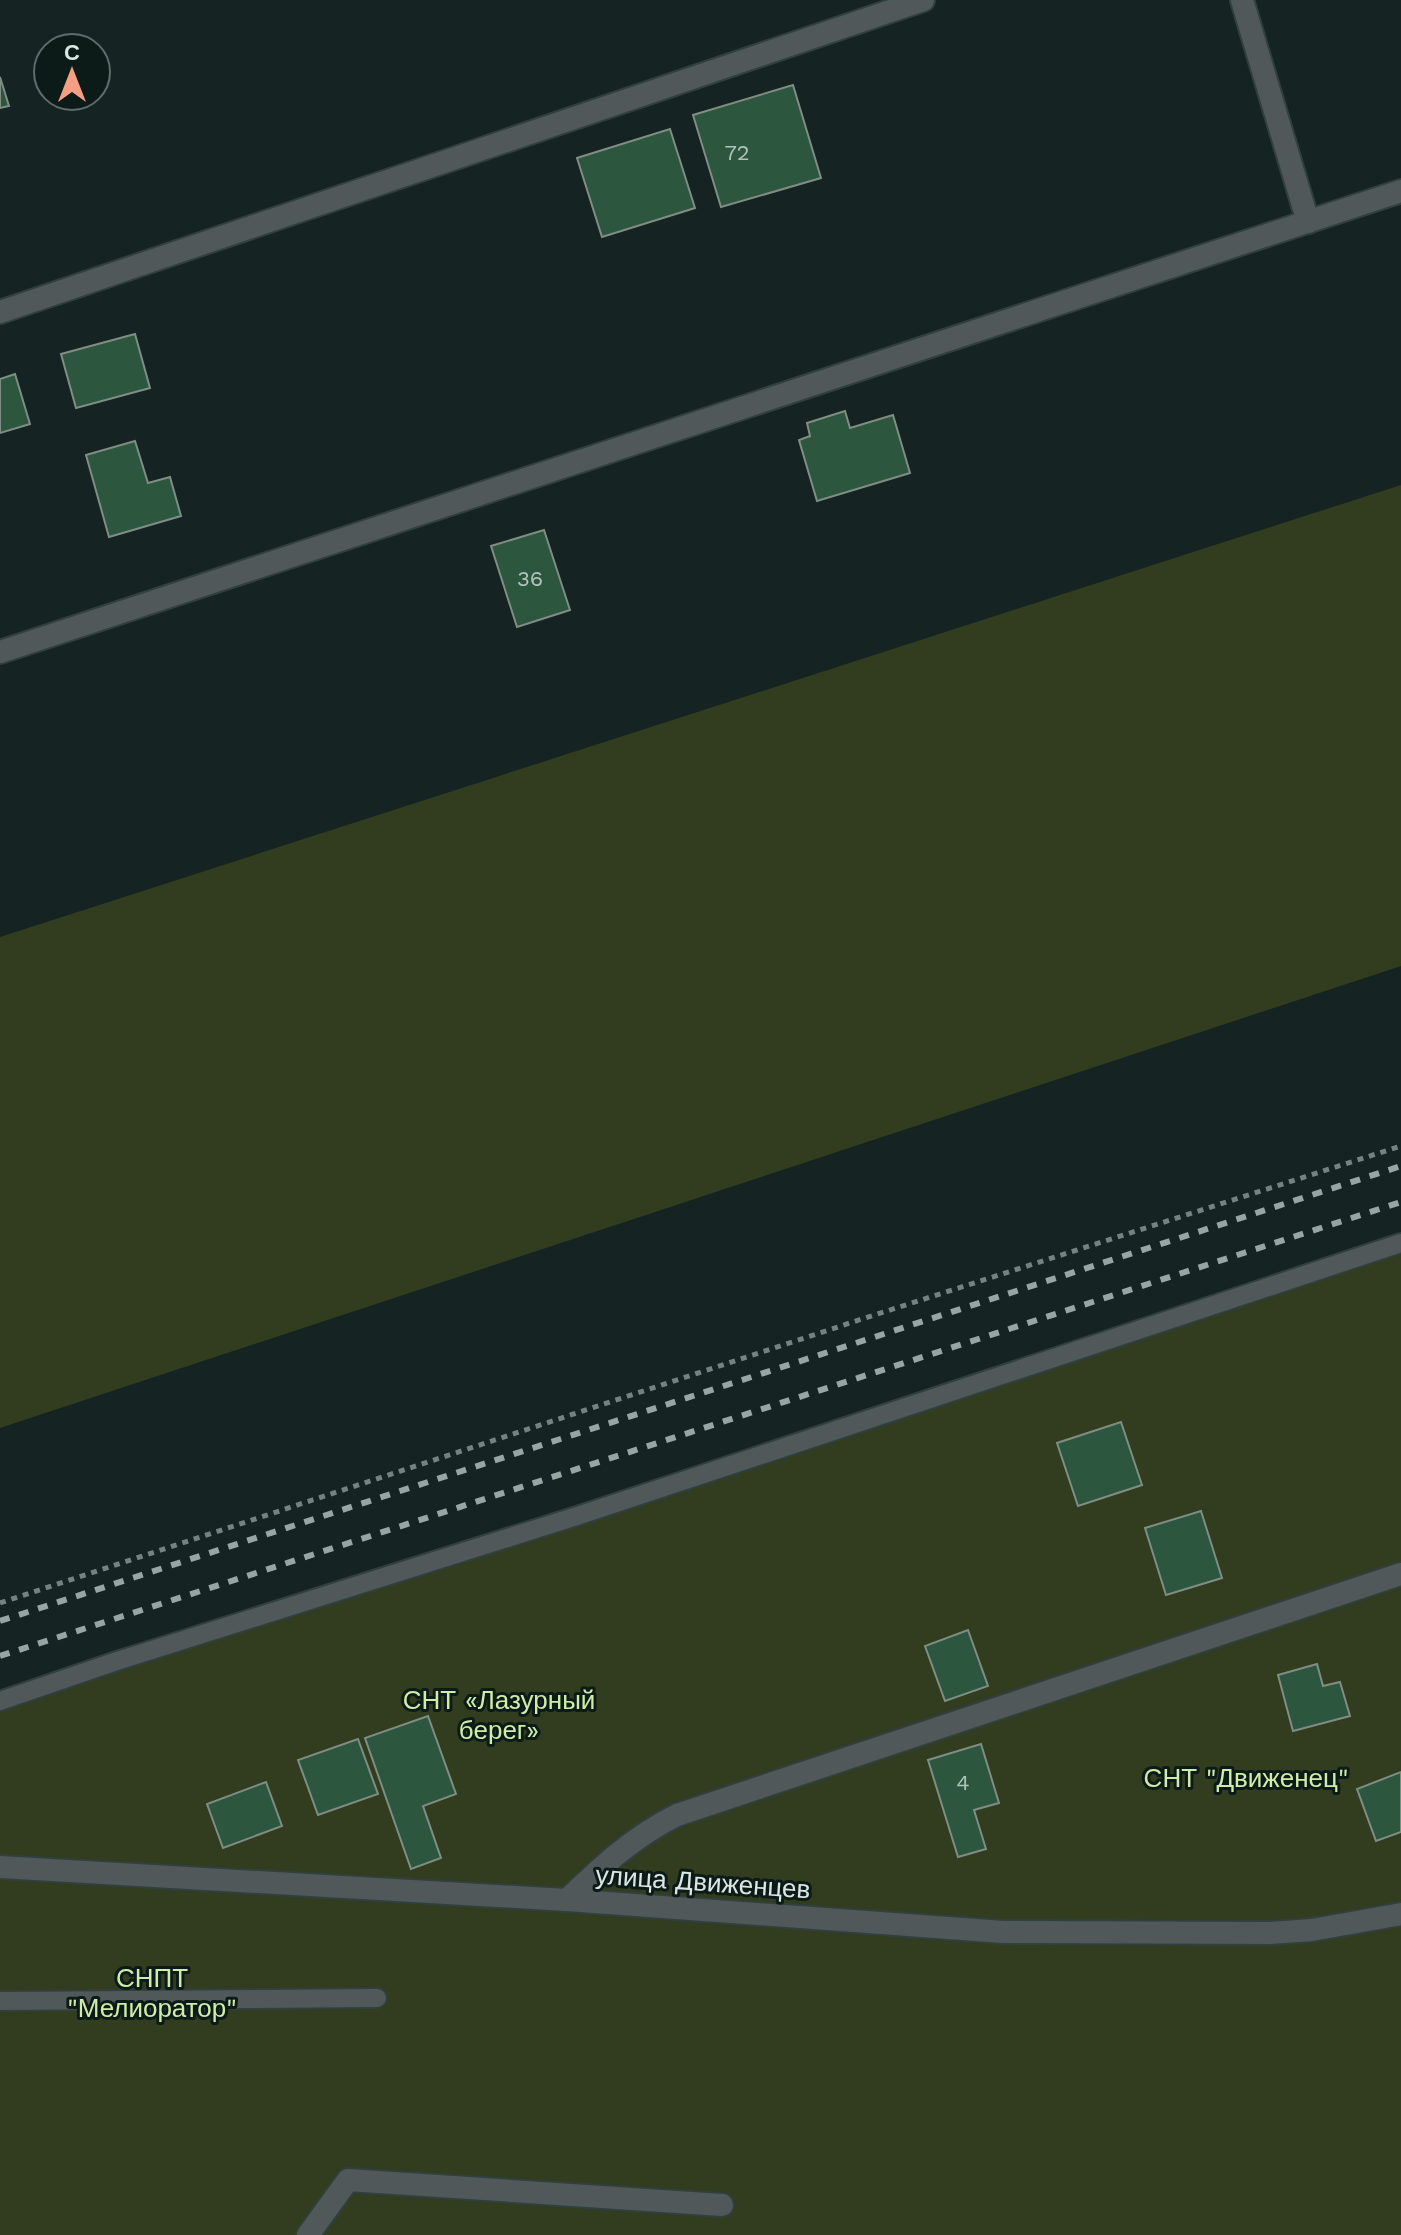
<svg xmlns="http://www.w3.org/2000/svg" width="1401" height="2235" font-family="'Work Sans',sans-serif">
<rect width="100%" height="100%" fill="#152422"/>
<!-- green -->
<g fill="#313d1e">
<path d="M 1401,485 L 1401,966 L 0,1428 L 0,937 Z"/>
<path d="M 1401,1248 L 1401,2235 L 0,2235 L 0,1711 Z"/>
</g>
<!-- building -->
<g fill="#2c563d" stroke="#808d84" stroke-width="2">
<path d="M 0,77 L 9,106 L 0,108 Z"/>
<path d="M 793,85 L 821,178 L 721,207 L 693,115 Z"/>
<path d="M 670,129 L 695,208 L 602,237 L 577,158 Z"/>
<path d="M 135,334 L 150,388 L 76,408 L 61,354 Z"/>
<path d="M 15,374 L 30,424 L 0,433 L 0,379 Z"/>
<path d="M 845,411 L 850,428 L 893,415 L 910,473 L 817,501 L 799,440 L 810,436 L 807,423 Z"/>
<path d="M 135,441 L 148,483 L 170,477 L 181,516 L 109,537 L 86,455 Z"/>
<path d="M 544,530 L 570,610 L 517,627 L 491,546 Z"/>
<path d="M 1121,1422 L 1142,1485 L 1078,1506 L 1057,1443 Z"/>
<path d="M 1201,1511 L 1222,1578 L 1166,1595 L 1145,1528 Z"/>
<path d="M 968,1630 L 988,1686 L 945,1701 L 925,1646 Z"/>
<path d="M 1317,1664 L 1323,1686 L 1340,1682 L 1350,1716 L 1293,1731 L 1278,1675 Z"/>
<path d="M 428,1716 L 456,1794 L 423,1806 L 441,1858 L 411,1869 L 365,1738 Z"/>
<path d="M 358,1739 L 378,1794 L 318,1815 L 298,1760 Z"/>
<path d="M 981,1744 L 999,1803 L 974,1810 L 986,1849 L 958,1857 L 928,1760 Z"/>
<path d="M 1401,1772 L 1401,1832 L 1376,1841 L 1357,1789 Z"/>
<path d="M 266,1782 L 282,1826 L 223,1848 L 207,1804 Z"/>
</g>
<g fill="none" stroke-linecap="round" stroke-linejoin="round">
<defs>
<g id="service">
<path d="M 0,1701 L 117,1661 L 577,1516 L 1401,1243"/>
<path d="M 0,2001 L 377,1998"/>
</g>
<g id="minor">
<path d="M 1242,0 L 1308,222"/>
<path d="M 0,312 L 923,0"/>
<path d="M 0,652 L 1401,191"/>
<path d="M 567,1900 C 602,1866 633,1837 677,1815 L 1401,1574"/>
<path d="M 308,2235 L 348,2180 L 722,2205"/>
</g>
<path id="tertiary" d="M 0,1867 L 567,1900 L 1003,1932 L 1270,1933 L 1312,1930 L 1401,1914"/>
</defs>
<!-- service casing -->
<use href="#service" stroke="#313f3d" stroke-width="22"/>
<!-- minor casing -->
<use href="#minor" stroke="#313f3d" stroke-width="26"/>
<!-- tertiary casing -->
<use href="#tertiary" stroke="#313f3d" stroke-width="26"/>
<!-- path -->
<path stroke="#768280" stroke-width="5" stroke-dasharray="6 6" stroke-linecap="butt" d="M 0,1603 L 862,1319 L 1401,1146"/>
<!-- service -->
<use href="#service" stroke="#51585a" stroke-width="18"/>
<!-- minor -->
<use href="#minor" stroke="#51585a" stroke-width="22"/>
<!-- tertiary -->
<use href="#tertiary" stroke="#51585a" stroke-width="22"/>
<!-- rail -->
<g stroke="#99a5a3" stroke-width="6" stroke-dasharray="10 10" stroke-linecap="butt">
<path d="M 0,1621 L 1401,1166"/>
<path d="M 0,1656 L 1401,1202"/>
</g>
</g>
<g text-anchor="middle" stroke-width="6" stroke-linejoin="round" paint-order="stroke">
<!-- number labels -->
<g font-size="22" fill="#b0c2ba">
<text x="737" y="160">72</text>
<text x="530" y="586">36</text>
<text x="963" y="1790">4</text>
</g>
<!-- park labels -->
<g font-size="26" fill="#cfeca8" stroke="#0c1a18">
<text x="499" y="1709">СНТ «Лазурный<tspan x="499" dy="30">берег»</tspan></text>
<text x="1246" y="1787">СНТ "Движенец"</text>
<text x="152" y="1987">СНПТ<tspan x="152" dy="30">"Мелиоратор"</tspan></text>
</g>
<!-- street labels -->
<g font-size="26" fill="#dce6e4" stroke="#0c1a18">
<text transform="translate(703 1882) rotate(4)" y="9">улица Движенцев</text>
</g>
</g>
<!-- north arrow -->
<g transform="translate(72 72)"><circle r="38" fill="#0c1a18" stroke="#5f6c6a" stroke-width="2"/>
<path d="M0-6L14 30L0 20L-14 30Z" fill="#f39f83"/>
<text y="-12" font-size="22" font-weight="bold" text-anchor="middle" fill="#dce6e4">С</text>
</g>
</svg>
